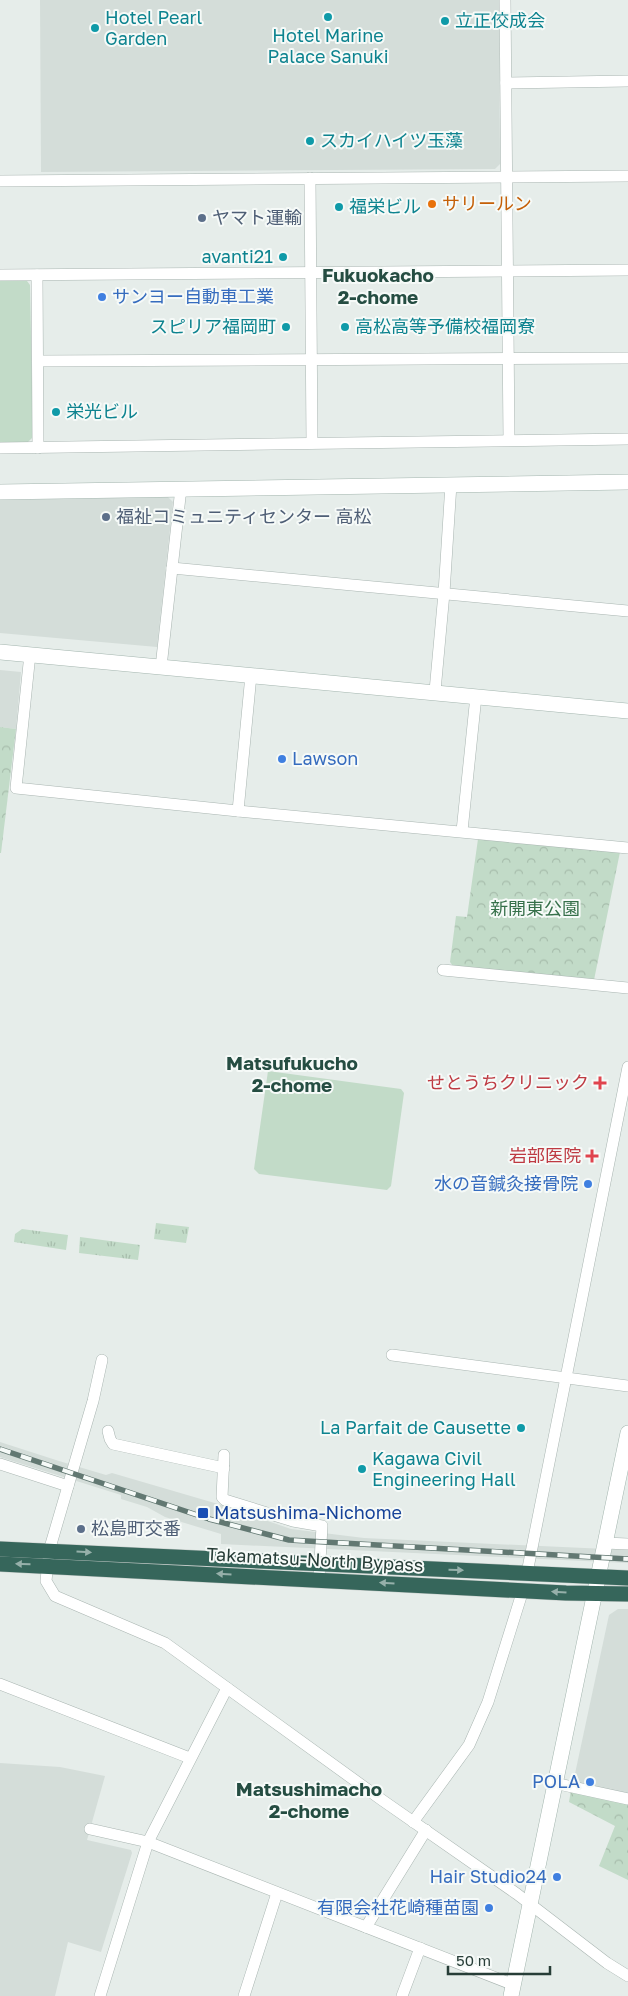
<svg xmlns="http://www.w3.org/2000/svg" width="628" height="1996" font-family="'Golos Text','Noto Sans JP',sans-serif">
<defs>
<pattern id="grass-tufts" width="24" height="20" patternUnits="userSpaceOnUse" patternTransform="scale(1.25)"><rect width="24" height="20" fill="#c2dbc8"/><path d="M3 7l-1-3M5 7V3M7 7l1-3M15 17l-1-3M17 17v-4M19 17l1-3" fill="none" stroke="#a7bdac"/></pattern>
<pattern id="forest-crowns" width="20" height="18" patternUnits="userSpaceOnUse" patternTransform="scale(1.25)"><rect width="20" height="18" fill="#c2dbc8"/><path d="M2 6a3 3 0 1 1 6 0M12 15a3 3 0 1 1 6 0" fill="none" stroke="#a7bdac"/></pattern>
</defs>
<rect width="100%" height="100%" fill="#e6edea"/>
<!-- built -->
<g fill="#d4ddd9">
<path d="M 40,0 L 499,0 L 500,164 L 495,169 L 41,172 Z"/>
<path d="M 168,497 L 173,502 L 157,647 L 0,633 L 0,500 Z"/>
<path d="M 0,670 L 21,672 L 16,729 L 0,727 Z"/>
<path d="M 0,1442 L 59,1461 L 106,1475 L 112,1473 L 218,1504 L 291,1529 L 364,1538 L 628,1550 L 628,1563 L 221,1544 L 221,1534 L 165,1517 L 147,1507 L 121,1499 L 121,1495 L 0,1457 Z"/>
<path d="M 618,1609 L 628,1609 L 628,1793 L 573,1783 L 609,1615 Z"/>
<path d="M 0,1763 L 60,1767 L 105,1776 L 87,1840 L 131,1850 L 132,1853 L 101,1952 L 68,1942 L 55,1996 L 0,1996 Z"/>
</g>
<!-- grass -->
<g fill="url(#grass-tufts)">
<path d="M 156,1223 L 189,1227 L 186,1243 L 154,1239 Z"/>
<path d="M 22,1229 L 68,1235 L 66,1250 L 14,1242 L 15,1234 Z"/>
<path d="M 80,1237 L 140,1245 L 138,1260 L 79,1253 Z"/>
</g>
<!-- forest -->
<g fill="url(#forest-crowns)">
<path d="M 0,727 L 16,729 L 1,853 L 0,853 Z"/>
<path d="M 478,839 L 620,852 L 594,980 L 453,966 L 450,962 L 456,916 L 467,917 Z"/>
<path d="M 571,1790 L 628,1803 L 628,1880 L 599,1866 L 615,1826 L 569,1802 Z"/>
</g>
<!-- garden -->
<g fill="#c2dbc8">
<path d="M 0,281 L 27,281 L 30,285 L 33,437 L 28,442 L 0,443 Z"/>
<path d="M 268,1071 L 401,1089 L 404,1093 L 391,1186 L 387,1190 L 259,1174 L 254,1169 Z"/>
</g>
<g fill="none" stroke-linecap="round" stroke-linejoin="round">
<defs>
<g id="street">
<path d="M 505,0 L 509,440"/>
<path d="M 506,83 L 628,81"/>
<path d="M 310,178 L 312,443"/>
<path d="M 0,181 L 628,176"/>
<path d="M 0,275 L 628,270"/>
<path d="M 37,275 L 38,448"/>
<path d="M 39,361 L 628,358"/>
<path d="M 0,448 L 628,439"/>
<path d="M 172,568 L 628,611"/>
<path d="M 30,654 L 16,788 L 238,811 L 628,848"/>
<path d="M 161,667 L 181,488"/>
<path d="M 435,691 L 444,593 L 451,484"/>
<path d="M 238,811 L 251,675"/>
<path d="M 462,831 L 476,696"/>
<path d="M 443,970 L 628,988"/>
<path d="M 392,1355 L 628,1386"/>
<path d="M 102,1360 L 93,1401 L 49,1551 L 46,1581 L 55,1596 L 165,1643 L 382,1800 L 517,1894 L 607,1963 L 628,1976"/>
<path d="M 108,1431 L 110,1439 L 113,1444 L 224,1468"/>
<path d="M 224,1455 L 222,1497 L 225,1500 L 293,1521 L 322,1526 L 319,1579"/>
<path d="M 0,1464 L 68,1486"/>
<path d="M 605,1543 L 628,1544"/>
<path d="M 527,1573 L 628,1067"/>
<path d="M 0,1684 L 190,1758"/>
<path d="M 554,1783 L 628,1799"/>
<path d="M 413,1822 L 469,1745 L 488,1702 L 523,1590"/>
<path d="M 90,1829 L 148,1842 L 514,1985"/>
<path d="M 366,1927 L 426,1830"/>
<path d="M 100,1996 L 148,1842 L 227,1688"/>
<path d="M 244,1996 L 277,1893"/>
<path d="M 402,1996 L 420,1948"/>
</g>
<g id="secondary">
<path d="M 0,492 L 628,482"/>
<path d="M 0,652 L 628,711"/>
<path d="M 511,1996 L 628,1433"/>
</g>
<g id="highway">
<path d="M 0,1549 L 628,1578"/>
<path d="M 0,1564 L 566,1593 L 628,1594"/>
</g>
</defs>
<!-- street casing -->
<use href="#street" stroke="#a9b5b1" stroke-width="12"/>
<!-- secondary casing -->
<use href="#secondary" stroke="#a3b5ae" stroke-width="16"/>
<!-- highway casing -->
<use href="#highway" stroke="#c3c9c7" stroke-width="16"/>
<!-- street -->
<use href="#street" stroke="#fff" stroke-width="11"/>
<!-- secondary -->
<use href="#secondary" stroke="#fff" stroke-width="15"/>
<!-- highway -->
<use href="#highway" stroke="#36665b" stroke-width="15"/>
<defs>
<path id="rail" d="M 0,1449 L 209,1519 L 289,1540 L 628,1559"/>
</defs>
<!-- rail casing -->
<use href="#rail" stroke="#627872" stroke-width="5.5"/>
<!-- rail -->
<use href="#rail" stroke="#f6faf8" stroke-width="4" stroke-dasharray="11" stroke-linecap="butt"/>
</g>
<!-- one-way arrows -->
<defs><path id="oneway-solid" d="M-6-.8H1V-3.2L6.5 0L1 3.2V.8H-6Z" transform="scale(1.25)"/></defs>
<g fill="#96b0aa">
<use href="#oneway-solid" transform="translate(84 1552) rotate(3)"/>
<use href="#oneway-solid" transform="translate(23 1564) rotate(-178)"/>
<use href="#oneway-solid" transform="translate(456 1570) rotate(2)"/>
<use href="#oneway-solid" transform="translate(224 1574) rotate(-177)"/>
<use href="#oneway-solid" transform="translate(387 1583) rotate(-177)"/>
<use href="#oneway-solid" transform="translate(559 1592) rotate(-176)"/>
</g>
<!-- markers -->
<g fill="#0f9aa8" stroke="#f6faf8" stroke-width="2">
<circle cx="328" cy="17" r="5"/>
<circle cx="445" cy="21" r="5"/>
<circle cx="95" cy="28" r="5"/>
<circle cx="310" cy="141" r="5"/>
<circle cx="339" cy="207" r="5"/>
<circle cx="283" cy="257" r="5"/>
<circle cx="286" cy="327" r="5"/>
<circle cx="345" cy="327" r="5"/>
<circle cx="56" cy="412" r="5"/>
<circle cx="521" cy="1428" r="5"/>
<circle cx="362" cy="1469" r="5"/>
</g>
<circle fill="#e8710a" stroke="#f6faf8" stroke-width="2" cx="432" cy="204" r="5"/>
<g fill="#5c6f8a" stroke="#f6faf8" stroke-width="2">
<circle cx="202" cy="218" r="5"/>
<circle cx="106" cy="517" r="5"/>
<circle cx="81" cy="1529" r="5"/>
</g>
<g fill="#3f7fe0" stroke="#f6faf8" stroke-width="2">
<circle cx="102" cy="297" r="5"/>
<circle cx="282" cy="759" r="5"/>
<circle cx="588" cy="1184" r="5"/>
<circle cx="590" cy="1782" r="5"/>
<circle cx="557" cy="1877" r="5"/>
<circle cx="489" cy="1908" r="5"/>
</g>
<g fill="#e0444e" stroke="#f6faf8" stroke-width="2">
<path d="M597.5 1075.5h5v5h5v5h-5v5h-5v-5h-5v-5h5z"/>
<path d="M589.5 1148.5h5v5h5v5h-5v5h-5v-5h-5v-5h5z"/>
</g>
<rect fill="#1a4fb4" stroke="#f6faf8" stroke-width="2" x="197" y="1507" width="12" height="12" rx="2.5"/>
<g text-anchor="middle" stroke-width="4" stroke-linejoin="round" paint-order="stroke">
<!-- culture labels -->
<g font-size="18" fill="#0d838f" stroke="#f6faf8" text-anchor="start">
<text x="105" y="24">Hotel Pearl<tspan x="105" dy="21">Garden</tspan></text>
<text x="455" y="27">立正佼成会</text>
<text x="328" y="42" text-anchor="middle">Hotel Marine<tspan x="328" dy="21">Palace Sanuki</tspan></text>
<text x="320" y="147">スカイハイツ玉藻</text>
<text x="349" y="213">福栄ビル</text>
<text x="273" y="263" text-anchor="end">avanti21</text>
<text x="276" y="333" text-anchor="end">スピリア福岡町</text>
<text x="355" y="333">高松高等予備校福岡寮</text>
<text x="66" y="418">栄光ビル</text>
<text x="511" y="1434" text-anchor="end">La Parfait de Causette</text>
<text x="372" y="1465">Kagawa Civil<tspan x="372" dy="21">Engineering Hall</tspan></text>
</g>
<!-- food labels -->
<g font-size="18" fill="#c56008" stroke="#f6faf8" text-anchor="start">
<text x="442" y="210">サリールン</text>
</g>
<!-- service labels -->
<g font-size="18" fill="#4e5e75" stroke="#f6faf8" text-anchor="start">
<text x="212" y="224">ヤマト運輸</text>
<text x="116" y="523">福祉コミュニティセンター 高松</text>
<text x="91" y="1535">松島町交番</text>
</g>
<!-- shop labels -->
<g font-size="18" fill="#366cbe" stroke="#f6faf8" text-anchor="end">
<text x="112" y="303" text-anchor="start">サンヨー自動車工業</text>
<text x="292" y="765" text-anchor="start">Lawson</text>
<text x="578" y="1190">水の音鍼灸接骨院</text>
<text x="580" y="1788">POLA</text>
<text x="547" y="1883">Hair Studio24</text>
<text x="479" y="1914">有限会社花崎種苗園</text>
</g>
<!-- park labels -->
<g font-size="18" fill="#36704a" stroke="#f6faf8">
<text x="535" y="915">新開東公園</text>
</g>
<!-- health labels -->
<g font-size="18" fill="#be3a42" stroke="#f6faf8" text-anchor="end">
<text x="589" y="1089">せとうちクリニック</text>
<text x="581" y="1162">岩部医院</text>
</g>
<!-- transit labels -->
<g font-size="18" fill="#164399" stroke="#f6faf8" text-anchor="start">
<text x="214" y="1519">Matsushima-Nichome</text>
</g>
<!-- street labels -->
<g font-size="18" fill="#273d37" stroke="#f6faf8">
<text transform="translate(315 1560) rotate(3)" y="6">Takamatsu-North Bypass</text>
</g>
<!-- neighbourhood labels -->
<g font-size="19" font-weight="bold" fill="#254d42" stroke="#f6faf8">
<text x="378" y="282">Fukuokacho<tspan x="378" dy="22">2-chome</tspan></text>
<text x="292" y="1070">Matsufukucho<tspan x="292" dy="22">2-chome</tspan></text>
<text x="309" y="1796">Matsushimacho<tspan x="309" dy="22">2-chome</tspan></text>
</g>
</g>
<!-- scale -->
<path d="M448 1966v8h102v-8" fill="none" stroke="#273d37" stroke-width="2.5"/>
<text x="456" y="1966" font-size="15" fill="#273d37" stroke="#f6faf8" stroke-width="4" paint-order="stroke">50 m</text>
</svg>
